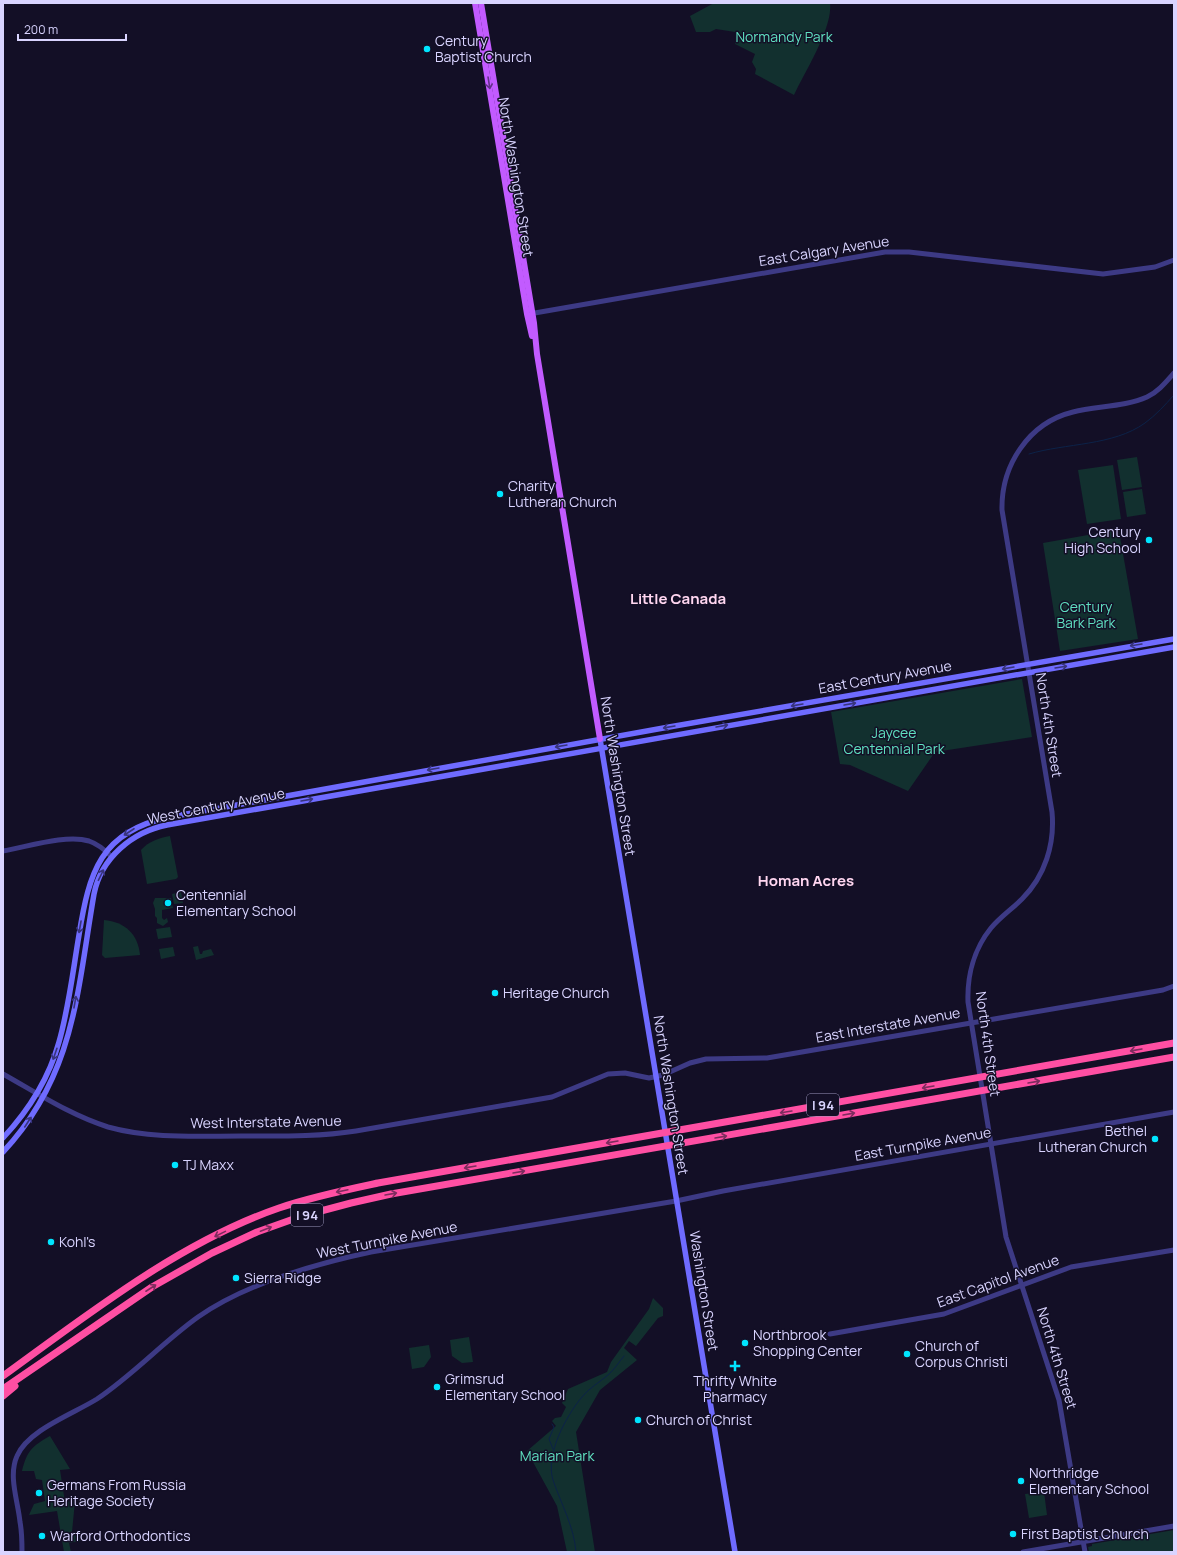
<svg xmlns="http://www.w3.org/2000/svg" width="1177" height="1555" font-family="Manrope,sans-serif">
<rect width="100%" height="100%" fill="#130f26"/>
<!-- green -->
<g fill="#12302f">
<path d="M 714,3 L 830,3 C 833,28 805,71 794,95 L 755,74 L 756,69 L 752,62 L 755,54 L 735,44 L 735,32 L 716,29 L 710,32 L 696,32 L 690,16 Z"/>
<path d="M 1137,457 L 1142,487 L 1122,490 L 1117,460 Z"/>
<path d="M 1113,465 L 1121,519 L 1087,524 L 1078,470 Z"/>
<path d="M 1142,489 L 1146,514 L 1127,517 L 1123,492 Z"/>
<path d="M 1116,530 L 1119,531 L 1138,639 L 1060,651 L 1043,543 Z"/>
<path d="M 1022,679 L 1032,737 L 935,752 L 908,791 L 850,765 L 840,764 L 831,712 Z"/>
<path d="M 170,836 L 178,877 L 176,879 L 147,884 L 141,850 C 149,841 159,838 170,836 Z"/>
<path d="M 181,892 L 183,903 L 174,904 L 172,894 Z"/>
<path d="M 155,898 L 171,898 L 173,908 L 162,910 L 162,918 L 164,920 L 167,918 L 168,922 L 163,926 L 157,923 L 157,918 L 155,916 L 155,909 L 153,903 Z"/>
<path d="M 104,920 C 125,922 138,934 140,955 L 105,958 L 102,955 Z"/>
<path d="M 170,927 L 172,937 L 158,939 L 156,929 Z"/>
<path d="M 198,946 L 200,954 L 202,954 L 203,951 L 211,949 L 214,955 L 196,960 L 193,947 Z"/>
<path d="M 173,947 L 175,956 L 161,959 L 159,949 Z"/>
<path d="M 653,1298 L 663,1308 L 663,1316 L 658,1318 L 636,1346 L 629,1341 L 624,1348 L 637,1360 L 600,1390 L 576,1432 L 595,1552 L 567,1552 L 557,1506 L 527,1451 L 556,1426 L 552,1421 L 555,1418 L 561,1417 L 566,1407 L 562,1403 L 568,1389 L 607,1372 L 611,1362 L 649,1309 Z"/>
<path d="M 469,1337 L 473,1362 L 462,1363 L 452,1356 L 450,1340 Z"/>
<path d="M 429,1345 L 431,1357 L 424,1367 L 412,1369 L 409,1348 Z"/>
<path d="M 50,1436 L 70,1469 L 60,1470 L 65,1502 L 75,1501 L 72,1532 L 82,1532 L 81,1541 L 69,1543 L 71,1552 L 64,1552 L 57,1511 L 29,1515 L 34,1504 L 45,1501 L 42,1480 L 36,1479 L 34,1471 L 22,1471 C 27,1451 32,1446 50,1436 Z"/>
<path d="M 1044,1492 L 1047,1515 L 1029,1518 L 1025,1494 Z"/>
<path d="M 1174,1530 L 1174,1552 L 1089,1552 L 1088,1547 L 1092,1546 L 1092,1544 Z"/>
</g>
<g fill="none" stroke-linecap="round" stroke-linejoin="round">
<!-- stream -->
<g stroke="#0c2248" stroke-width="1">
<path d="M 1029,454 C 1066,443 1113,446 1145,423 C 1156,415 1165,405 1174,395"/>
<path d="M 552,1424 L 554,1427 L 549,1439 L 553,1449"/>
<path d="M 576,1552 C 574,1526 561,1504 553,1480 C 545,1455 566,1416 582,1397 C 589,1388 600,1382 608,1375 C 614,1370 619,1362 624,1356"/>
</g>
<!-- tertiary -->
<g stroke="#3d3a85" stroke-width="5">
<path d="M 529,314 L 885,252 L 909,252 L 1103,274 L 1155,267 L 1174,260"/>
<path d="M 3,851 C 27,847 66,834 89,841 C 98,844 105,850 112,857"/>
<path d="M 3,1074 C 37,1093 70,1115 108,1127 C 151,1139 197,1136 241,1136 C 279,1136 318,1137 356,1131 L 552,1097 L 608,1074 L 625,1073 L 649,1078 L 663,1075 L 690,1063 L 706,1059 L 767,1058 L 1163,990 L 1174,986"/>
<path d="M 830,1334 L 944,1314 L 1071,1267 L 1174,1250"/>
<path d="M 22,1552 C 22,1542 22,1532 20,1522 C 18,1501 8,1476 17,1456 C 28,1430 73,1414 97,1399 C 133,1375 163,1342 198,1317 C 245,1284 315,1264 371,1252 L 676,1201 L 723,1191 L 1174,1112"/>
<path d="M 1023,1552 L 1174,1526"/>
<path d="M 1085,1552 L 1059,1400 L 1006,1237 L 968,1002 C 967,976 974,949 991,928 C 1000,917 1012,909 1022,899 C 1045,876 1055,844 1052,812 L 1002,510 C 1001,466 1028,423 1073,412 C 1096,406 1125,407 1147,397 C 1158,392 1166,382 1174,373"/>
</g>
<!-- secondary -->
<g stroke="#6f6bff" stroke-width="5.5">
<path d="M 600,739 L 735,1552"/>
<path d="M 3,1138 C 29,1110 49,1078 59,1042 C 69,1007 73,970 79,935 C 89,873 100,831 170,817 L 669,727 L 1174,639"/>
<path d="M 3,1152 C 75,1075 77,992 94,894 C 101,858 132,832 167,825 L 1174,647"/>
</g>
<!-- primary -->
<g stroke="#c25bff" stroke-width="6">
<path d="M 475,3 L 527,314 L 532,336"/>
<path d="M 481,3 L 534,323 L 537,354 L 600,739"/>
</g>
<!-- motorway -->
<g stroke="#ff4fa3" stroke-width="7">
<path d="M 3,1376 C 87,1315 180,1242 279,1208 C 311,1197 345,1190 378,1183 L 1174,1043"/>
<path d="M 3,1389 L 152,1287 L 212,1253 L 257,1232 L 302,1216 L 351,1203 L 391,1194 L 1174,1057"/>
<path d="M 3,1396 L 15,1386"/>
</g>
</g>
<!-- one-way arrows -->
<defs><path id="oneway-shaft" d="M-6 0H5M1.5-3L5.5 0L1.5 3" fill="none" stroke-width="1.6" stroke-linecap="round" stroke-linejoin="round"/></defs>
<use stroke="#623188" href="#oneway-shaft" transform="translate(489 83) rotate(81)"/>
<g stroke="#38347d">
<use href="#oneway-shaft" transform="translate(1136 645) rotate(171)"/>
<use href="#oneway-shaft" transform="translate(1061 667) rotate(-9)"/>
<use href="#oneway-shaft" transform="translate(1008 668) rotate(170)"/>
<use href="#oneway-shaft" transform="translate(850 704) rotate(-10)"/>
<use href="#oneway-shaft" transform="translate(797 705) rotate(170)"/>
<use href="#oneway-shaft" transform="translate(722 726) rotate(-10)"/>
<use href="#oneway-shaft" transform="translate(669 727) rotate(170)"/>
<use href="#oneway-shaft" transform="translate(561 746) rotate(170)"/>
<use href="#oneway-shaft" transform="translate(433 769) rotate(170)"/>
<use href="#oneway-shaft" transform="translate(307 800) rotate(-10)"/>
<use href="#oneway-shaft" transform="translate(129 832) rotate(147)"/>
<use href="#oneway-shaft" transform="translate(101 875) rotate(-64)"/>
<use href="#oneway-shaft" transform="translate(80 927) rotate(100)"/>
<use href="#oneway-shaft" transform="translate(75 1002) rotate(-80)"/>
<use href="#oneway-shaft" transform="translate(55 1054) rotate(109)"/>
<use href="#oneway-shaft" transform="translate(28 1122) rotate(-57)"/>
</g>
<g stroke="#7d2c5e">
<use href="#oneway-shaft" transform="translate(1136 1050) rotate(170)"/>
<use href="#oneway-shaft" transform="translate(1034 1082) rotate(-10)"/>
<use href="#oneway-shaft" transform="translate(928 1087) rotate(170)"/>
<use href="#oneway-shaft" transform="translate(786 1112) rotate(171)"/>
<use href="#oneway-shaft" transform="translate(849 1114) rotate(-10)"/>
<use href="#oneway-shaft" transform="translate(721 1137) rotate(-10)"/>
<use href="#oneway-shaft" transform="translate(612 1142) rotate(170)"/>
<use href="#oneway-shaft" transform="translate(470 1167) rotate(170)"/>
<use href="#oneway-shaft" transform="translate(519 1172) rotate(-10)"/>
<use href="#oneway-shaft" transform="translate(342 1191) rotate(168)"/>
<use href="#oneway-shaft" transform="translate(391 1194) rotate(-10)"/>
<use href="#oneway-shaft" transform="translate(266 1229) rotate(-21)"/>
<use href="#oneway-shaft" transform="translate(220 1234) rotate(154)"/>
<use href="#oneway-shaft" transform="translate(151 1288) rotate(-33)"/>
</g>
<!-- markers -->
<g fill="#00e5ff" stroke="#130f26" stroke-width="1.5">
<circle cx="427" cy="49" r="4"/>
<circle cx="500" cy="494" r="4"/>
<circle cx="1149" cy="540" r="4"/>
<circle cx="168" cy="903" r="4"/>
<circle cx="495" cy="993" r="4"/>
<circle cx="1155" cy="1139" r="4"/>
<circle cx="175" cy="1165" r="4"/>
<circle cx="51" cy="1242" r="4"/>
<circle cx="236" cy="1278" r="4"/>
<circle cx="745" cy="1343" r="4"/>
<circle cx="907" cy="1354" r="4"/>
<path d="M733 1360h4v4h4v4h-4v4h-4v-4h-4v-4h4z"/>
<circle cx="437" cy="1387" r="4"/>
<circle cx="638" cy="1420" r="4"/>
<circle cx="1021" cy="1481" r="4"/>
<circle cx="39" cy="1493" r="4"/>
<circle cx="1013" cy="1534" r="4"/>
<circle cx="42" cy="1536" r="4"/>
</g>
<g text-anchor="middle" stroke-width="3" stroke-linejoin="round" paint-order="stroke">
<!-- shield labels -->
<g fill="#130f26" stroke="#9e99be" stroke-width="1">
<rect x="807" y="1094" width="32" height="22" rx="3"/>
<rect x="291" y="1204" width="32" height="22" rx="3"/>
</g>
<g font-size="13" font-weight="bold" fill="#d9d4ff">
<text x="823" y="1110">I 94</text>
<text x="307" y="1220">I 94</text>
</g>
<!-- park labels -->
<g font-size="14" fill="#5fe0c0" stroke="#130f26">
<text x="784" y="42">Normandy Park</text>
<text x="1086" y="612">Century<tspan x="1086" dy="16">Bark Park</tspan></text>
<text x="894" y="738">Jaycee<tspan x="894" dy="16">Centennial Park</tspan></text>
<text x="557" y="1461">Marian Park</text>
</g>
<!-- poi labels -->
<g font-size="14" fill="#d9d4ff" stroke="#130f26" text-anchor="start">
<text x="435" y="46">Century<tspan x="435" dy="16">Baptist Church</tspan></text>
<text x="508" y="491">Charity<tspan x="508" dy="16">Lutheran Church</tspan></text>
<text x="1141" y="537" text-anchor="end">Century<tspan x="1141" dy="16">High School</tspan></text>
<text x="176" y="900">Centennial<tspan x="176" dy="16">Elementary School</tspan></text>
<text x="503" y="998">Heritage Church</text>
<text x="1147" y="1136" text-anchor="end">Bethel<tspan x="1147" dy="16">Lutheran Church</tspan></text>
<text x="183" y="1170">TJ Maxx</text>
<text x="59" y="1247">Kohl's</text>
<text x="244" y="1283">Sierra Ridge</text>
<text x="753" y="1340">Northbrook<tspan x="753" dy="16">Shopping Center</tspan></text>
<text x="915" y="1351">Church of<tspan x="915" dy="16">Corpus Christi</tspan></text>
<text x="445" y="1384">Grimsrud<tspan x="445" dy="16">Elementary School</tspan></text>
<text x="735" y="1386" text-anchor="middle">Thrifty White<tspan x="735" dy="16">Pharmacy</tspan></text>
<text x="646" y="1425">Church of Christ</text>
<text x="1029" y="1478">Northridge<tspan x="1029" dy="16">Elementary School</tspan></text>
<text x="47" y="1490">Germans From Russia<tspan x="47" dy="16">Heritage Society</tspan></text>
<text x="1021" y="1539">First Baptist Church</text>
<text x="50" y="1541">Warford Orthodontics</text>
</g>
<!-- street labels -->
<g font-size="14" fill="#d9d4ff" stroke="#130f26">
<text transform="translate(516 177) rotate(81)" y="5">North Washington Street</text>
<text transform="translate(824 251) rotate(-9)" y="5">East Calgary Avenue</text>
<text transform="translate(885 677) rotate(-10)" y="5">East Century Avenue</text>
<text transform="translate(1049 725) rotate(81)" y="5">North 4th Street</text>
<text transform="translate(618 776) rotate(81)" y="5">North Washington Street</text>
<text transform="translate(216 806) rotate(-11)" y="5">West Century Avenue</text>
<text transform="translate(888 1025) rotate(-10)" y="5">East Interstate Avenue</text>
<text transform="translate(988 1044) rotate(82)" y="5">North 4th Street</text>
<text transform="translate(671 1095) rotate(81)" y="5">North Washington Street</text>
<text transform="translate(266 1122) rotate(-1)" y="5">West Interstate Avenue</text>
<text transform="translate(923 1144) rotate(-10)" y="5">East Turnpike Avenue</text>
<text transform="translate(387 1240) rotate(-11)" y="5">West Turnpike Avenue</text>
<text transform="translate(998 1281) rotate(-20)" y="5">East Capitol Avenue</text>
<text transform="translate(704 1291) rotate(81)" y="5">Washington Street</text>
<text transform="translate(1057 1358) rotate(73)" y="5">North 4th Street</text>
</g>
<!-- neighbourhood labels -->
<g font-size="15" font-weight="bold" fill="#ffd6f0" stroke="#130f26">
<text x="678" y="604">Little Canada</text>
<text x="806" y="886">Homan Acres</text>
</g>
</g>
<!-- border -->
<rect width="1177" height="1555" fill="none" stroke="#d9d4ff" stroke-width="8"/>
<!-- scale -->
<path d="M18 34v6h108v-6" fill="none" stroke="#d9d4ff" stroke-width="2"/>
<text x="24" y="34" font-size="12" fill="#d9d4ff" stroke="#130f26" stroke-width="3" paint-order="stroke">200 m</text>
</svg>
